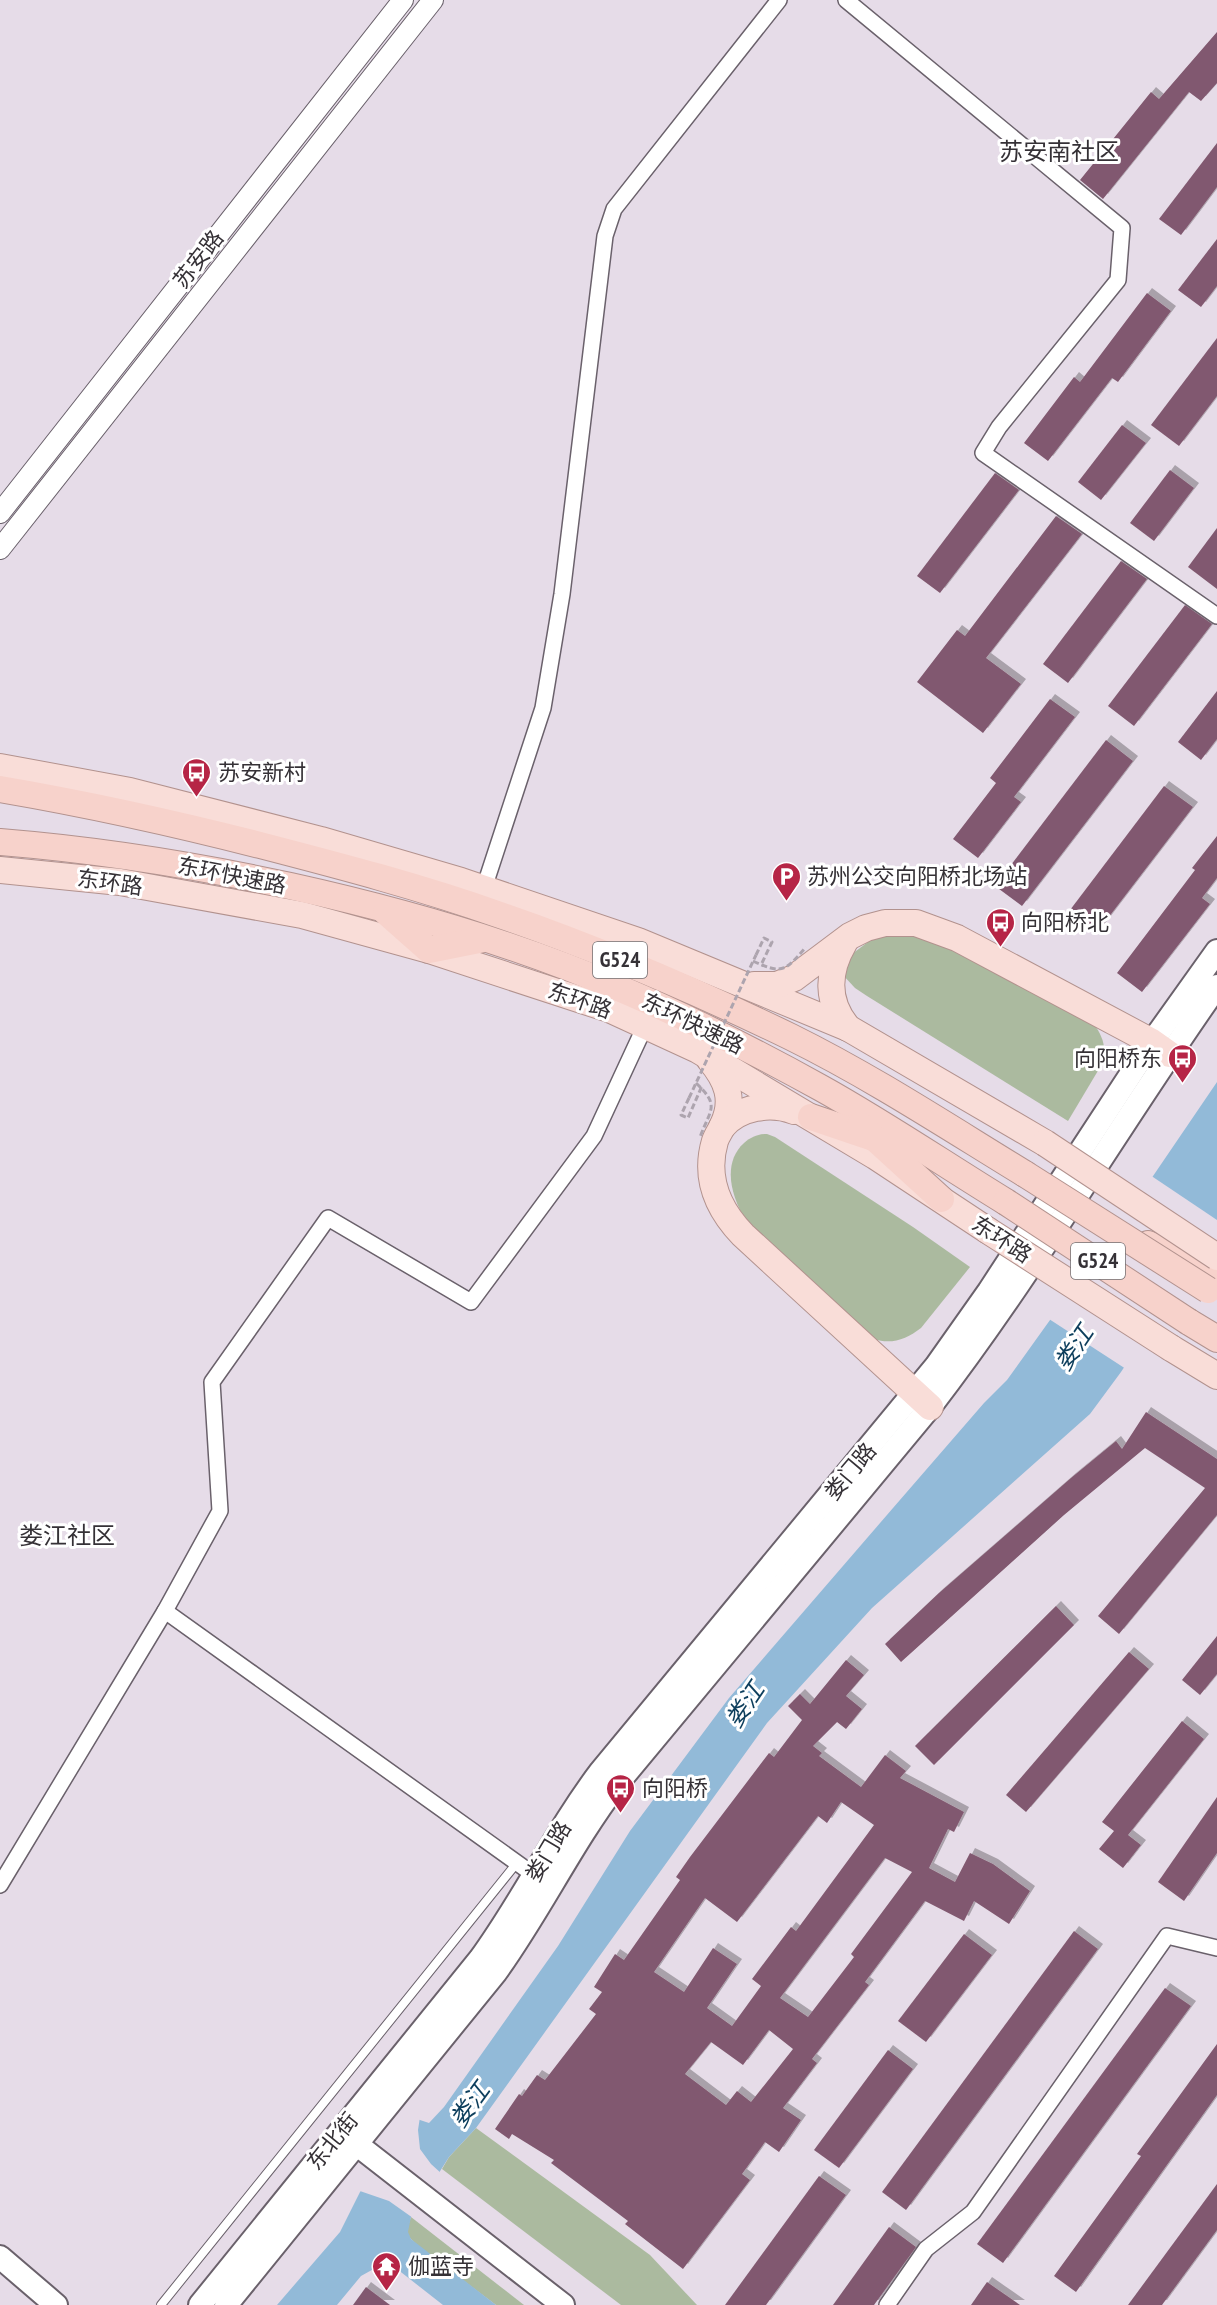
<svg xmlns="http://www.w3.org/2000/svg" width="1217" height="2305" font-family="'PT Sans Narrow','Noto Sans SC',sans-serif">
<defs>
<filter id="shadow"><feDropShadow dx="5" dy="-5" stdDeviation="0" flood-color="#0004"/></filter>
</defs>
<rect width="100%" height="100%" fill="#e6dce8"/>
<!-- green -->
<g fill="#abba9f">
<path d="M 925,932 L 1093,1023 C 1103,1036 1107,1048 1102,1064 L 1068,1121 L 867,996 L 855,988 L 842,974 L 844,960 L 876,936 Z"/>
<path d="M 767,1134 L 775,1137 L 913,1227 L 970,1267 L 921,1328 C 907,1339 891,1345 874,1339 L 745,1219 C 731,1196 722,1163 744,1143 C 751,1137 758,1134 767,1134 Z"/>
<path d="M 476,2128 L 650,2255 L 697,2305 L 621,2305 L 442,2169 L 449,2157 Z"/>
<path d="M 411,2217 L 524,2305 L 496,2305 L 420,2248 L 408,2236 L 408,2226 Z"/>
</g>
<!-- water -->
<path fill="#92bad8" d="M 1217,1082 L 1217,1227 L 1121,1372 L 1090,1414 L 872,1608 L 767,1723 L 476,2128 L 449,2157 L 411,2217 L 408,2232 L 411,2239 L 496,2305 L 443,2305 L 397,2269 L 379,2266 L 361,2276 L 337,2305 L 277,2305 L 340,2232 L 360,2192 L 417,2119 L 429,2123 L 444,2107 L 558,1946 L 630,1831 L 729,1698 L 893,1508 L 984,1403 L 1007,1380 L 1151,1179 Z"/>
<!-- pier -->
<g fill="#e6dce8">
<path d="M 1150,1175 L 1217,1220 L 1217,1232 L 1126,1369 L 1049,1319 Z"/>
<path d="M 417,2116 L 420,2117 L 418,2130 L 420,2149 L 431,2164 L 442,2174 L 413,2218 L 389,2201 L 357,2190 Z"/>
</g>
<!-- building -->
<g fill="#81596f" fill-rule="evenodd" filter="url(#shadow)">
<path d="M 1217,32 L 1217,83 L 1201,101 L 1189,92 L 1103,199 L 1080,180 L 1151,92 L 1159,99 Z"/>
<path d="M 1217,143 L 1217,187 L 1181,235 L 1159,219 Z"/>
<path d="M 1217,239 L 1217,286 L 1201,307 L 1178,290 Z"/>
<path d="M 1147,293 L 1171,311 L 1118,382 L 1112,378 L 1048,461 L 1024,443 L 1074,377 L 1080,382 Z"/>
<path d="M 1217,338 L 1217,396 L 1179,446 L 1151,425 Z"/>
<path d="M 1122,425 L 1146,443 L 1101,500 L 1078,482 Z"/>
<path d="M 1170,470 L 1194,488 L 1154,541 L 1130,523 Z"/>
<path d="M 995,473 L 1019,490 L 940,593 L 917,576 Z"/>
<path d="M 1056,516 L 1082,534 L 986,658 L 1021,684 L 983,733 L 917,682 L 957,630 L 965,636 Z"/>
<path d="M 1217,528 L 1217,589 L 1188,567 Z"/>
<path d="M 1121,561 L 1147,579 L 1068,683 L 1043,664 Z"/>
<path d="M 1185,605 L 1212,624 L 1134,726 L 1108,706 Z"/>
<path d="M 1217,691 L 1217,739 L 1201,760 L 1178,742 Z"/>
<path d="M 1050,699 L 1075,717 L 1014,797 L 1021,802 L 978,858 L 953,839 L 996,783 L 990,778 Z"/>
<path d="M 1106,740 L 1133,761 L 1022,906 L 995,886 Z"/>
<path d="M 1164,786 L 1193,807 L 1095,935 L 1067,914 Z"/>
<path d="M 1217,836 L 1217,878 L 1202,898 L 1210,904 L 1142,992 L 1117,973 L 1195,870 L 1192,868 Z"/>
<path d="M 1146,1412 L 1217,1459 L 1217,1515 L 1119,1634 L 1098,1616 L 1205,1488 L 1145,1448 L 1064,1515 L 901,1662 L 885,1644 L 939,1593 L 1071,1478 L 1116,1441 L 1122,1449 Z"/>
<path d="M 1056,1606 L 1074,1625 L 934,1765 L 915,1746 Z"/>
<path d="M 1217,1636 L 1217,1674 L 1200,1695 L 1182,1680 Z"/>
<path d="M 1129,1652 L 1149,1669 L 1026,1812 L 1006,1795 Z"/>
<path d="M 846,1660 L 864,1675 L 846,1696 L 862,1709 L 846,1729 L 837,1722 L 813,1746 L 822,1753 L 819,1756 L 861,1787 L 885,1755 L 906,1771 L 900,1778 L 964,1812 L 954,1832 L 948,1829 L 929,1868 L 955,1882 L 970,1853 L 993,1864 L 1030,1891 L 1009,1924 L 974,1901 L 964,1921 L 925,1901 L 865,1982 L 869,1985 L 812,2059 L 817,2063 L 783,2108 L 801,2120 L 779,2152 L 765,2142 L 742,2174 L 750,2180 L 683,2269 L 625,2224 L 628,2221 L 551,2163 L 554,2160 L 512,2134 L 509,2139 L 495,2129 L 519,2094 L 522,2096 L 537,2075 L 545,2080 L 596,2014 L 589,2009 L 602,1992 L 594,1987 L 615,1954 L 624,1960 L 680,1880 L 676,1877 L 690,1857 L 769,1753 L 774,1757 L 802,1720 L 788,1706 L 800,1694 L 810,1704 ZM 841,1802 L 874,1825 L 796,1931 L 791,1927 L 752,1979 L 761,1986 L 732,2026 L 707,2008 L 737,1964 L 713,1948 L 684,1992 L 654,1972 L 705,1898 L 737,1922 L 818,1816 L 827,1823 ZM 885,1858 L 912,1872 L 851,1954 L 854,1957 L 808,2017 L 780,1998 ZM 769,2030 L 793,2049 L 751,2102 L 737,2091 L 726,2105 L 685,2074 L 711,2042 L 743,2065 Z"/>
<path d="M 1182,1721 L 1204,1739 L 1128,1835 L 1141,1845 L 1123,1868 L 1099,1849 L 1114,1831 L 1102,1822 Z"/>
<path d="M 1217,1797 L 1217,1853 L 1184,1901 L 1158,1882 Z"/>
<path d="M 1074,1931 L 1098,1949 L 906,2210 L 882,2192 Z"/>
<path d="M 964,1934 L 992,1955 L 926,2042 L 898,2021 Z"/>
<path d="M 1165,1988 L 1191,2006 L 1003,2263 L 977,2244 Z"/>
<path d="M 1217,2044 L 1217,2095 L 1076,2292 L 1054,2276 L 1141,2156 L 1137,2154 Z"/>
<path d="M 888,2050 L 913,2069 L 839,2168 L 814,2150 Z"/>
<path d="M 819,2176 L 846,2195 L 766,2305 L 725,2305 Z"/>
<path d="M 1217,2184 L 1217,2230 L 1162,2305 L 1128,2305 Z"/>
<path d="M 889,2227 L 916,2247 L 911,2254 L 874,2305 L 833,2305 Z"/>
<path d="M 987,2282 L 1020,2305 L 971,2305 Z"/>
<path d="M 366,2287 L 390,2305 L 353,2305 Z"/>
</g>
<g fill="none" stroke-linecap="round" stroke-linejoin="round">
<defs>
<path id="service" d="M 161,2305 L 516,1864"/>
<g id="minor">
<path d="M 846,0 L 1122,228 L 1118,280 L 999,427 L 983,453 L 1217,616"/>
<path d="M 484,888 L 543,708 L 562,594 L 605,236 L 614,209 L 779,0"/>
<path d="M 165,1611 L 541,1880"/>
<path d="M 0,1885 L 165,1611 L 220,1511 L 212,1382 L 328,1218 L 471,1302 L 594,1136 L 645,1026"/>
<path d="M 887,2305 L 926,2249 L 973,2212 L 1167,1936 L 1217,1948"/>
</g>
<g id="tertiary">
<path d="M 0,513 L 403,0"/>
<path d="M 0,549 L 433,0"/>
</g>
<g id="secondary">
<path d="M 346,2136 L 563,2305"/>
<path d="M 0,2257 L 56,2305"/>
<path d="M 200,2305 L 480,1959 C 524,1899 556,1830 601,1771 L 936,1366 L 989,1291 L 1152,1042 L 1217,951"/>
<path d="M 226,2305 L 496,1972 C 540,1911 572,1843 617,1784 L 930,1407 C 1034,1272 1119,1125 1217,986"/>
</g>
<g id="primary">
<path d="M 0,767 L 130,791 L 321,840 L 461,881 L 638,941 L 848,1028 L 1045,1143"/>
<path d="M 0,870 L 120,882 L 302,915 L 429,950 L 609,1009 L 698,1050 L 875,1156 L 987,1230"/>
<path d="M 844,943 C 827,972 826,1002 848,1028"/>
<path d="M 754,985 L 777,985 L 794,978 L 850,936 L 866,928 L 885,923 L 916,923 L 957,938 L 1152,1042 L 1169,1054"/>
<path d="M 710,1060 C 727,1080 735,1100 723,1125 C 721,1130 717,1135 715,1141 C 704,1178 718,1209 743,1235 L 930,1407"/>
<path d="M 722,1127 C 739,1107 770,1102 794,1111"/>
<path d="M 1171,1348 L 1217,1376"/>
</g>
<g id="trunk">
<path d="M 0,789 C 88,804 174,823 260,845 C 341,866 421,887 500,915 C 599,949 696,991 791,1037 C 872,1077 948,1127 1025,1174"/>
<path d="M 0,842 C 98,850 194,865 290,886 C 403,911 515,943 621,989 C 689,1018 756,1052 821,1088 C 884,1123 944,1164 1006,1202"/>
<path d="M 386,912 L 429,950 L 484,939"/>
<path d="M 811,1117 L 876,1139"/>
<path d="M 860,1125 L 941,1199"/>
<path d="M 1148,1244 L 1217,1273"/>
<path d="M 1189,1322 L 1217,1339"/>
</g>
</defs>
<!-- service casing -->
<use href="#service" stroke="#6a616b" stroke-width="10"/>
<!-- minor casing -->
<use href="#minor" stroke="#6a616b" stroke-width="18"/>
<!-- tertiary casing -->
<use href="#tertiary" stroke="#6a616b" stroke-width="22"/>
<!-- secondary casing -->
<use href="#secondary" stroke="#6a616b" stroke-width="26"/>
<!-- primary casing -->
<use href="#primary" stroke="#b2928e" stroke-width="28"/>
<!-- trunk casing -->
<use href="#trunk" stroke="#b2928e" stroke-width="28"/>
<!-- path -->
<g stroke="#ada4ae" stroke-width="3" stroke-dasharray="6 3" stroke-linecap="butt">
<path d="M 756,955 L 764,938 L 772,942 L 761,965"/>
<path d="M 689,1098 L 681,1115 L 688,1118 L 702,1086"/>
</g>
<!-- service -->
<use href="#service" stroke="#fff" stroke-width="8"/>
<!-- minor -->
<use href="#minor" stroke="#fff" stroke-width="15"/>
<!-- tertiary -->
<use href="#tertiary" stroke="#fff" stroke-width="20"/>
<!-- secondary -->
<use href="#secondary" stroke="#fff" stroke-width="22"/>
<!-- primary -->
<use href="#primary" stroke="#f9ddd8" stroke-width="26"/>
<!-- trunk -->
<use href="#trunk" stroke="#f7d2cb" stroke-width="26"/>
<defs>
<g id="primary-bridge">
<path d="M 1045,1143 L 1217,1257"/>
<path d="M 987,1230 L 1171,1348"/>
</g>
<g id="trunk-bridge">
<path d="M 1025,1174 L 1208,1290"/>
<path d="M 1006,1202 L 1189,1322"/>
</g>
</defs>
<!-- primary-bridge casing -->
<use href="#primary-bridge" stroke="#b2928e" stroke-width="28" stroke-linecap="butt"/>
<!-- trunk-bridge casing -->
<use href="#trunk-bridge" stroke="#b2928e" stroke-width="28" stroke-linecap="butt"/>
<!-- path-bridge -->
<g stroke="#ada4ae" stroke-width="3" stroke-dasharray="6 3" stroke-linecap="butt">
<path d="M 753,961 C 783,975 785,971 806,947"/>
<path d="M 696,1083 C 720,1106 711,1108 700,1137"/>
<path d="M 689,1098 L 756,955"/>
</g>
<!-- primary-bridge -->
<use href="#primary-bridge" stroke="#f9ddd8" stroke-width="26"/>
<!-- trunk-bridge -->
<use href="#trunk-bridge" stroke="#f7d2cb" stroke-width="26"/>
</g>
<!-- icons -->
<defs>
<symbol id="bus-pin" viewBox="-11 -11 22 30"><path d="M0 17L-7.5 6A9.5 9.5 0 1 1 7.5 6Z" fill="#b62546" stroke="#fff"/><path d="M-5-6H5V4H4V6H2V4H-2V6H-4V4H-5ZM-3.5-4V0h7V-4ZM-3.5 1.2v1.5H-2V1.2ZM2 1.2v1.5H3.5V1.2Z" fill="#fff"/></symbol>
<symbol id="parking-pin" viewBox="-11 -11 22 30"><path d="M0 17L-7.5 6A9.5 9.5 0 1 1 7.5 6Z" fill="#b62546" stroke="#fff"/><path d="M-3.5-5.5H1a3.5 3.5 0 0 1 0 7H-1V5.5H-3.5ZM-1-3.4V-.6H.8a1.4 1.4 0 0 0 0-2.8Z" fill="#fff"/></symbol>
<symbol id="temple-pin" viewBox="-11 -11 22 30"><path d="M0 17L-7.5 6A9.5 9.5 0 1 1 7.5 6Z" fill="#b62546" stroke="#fff"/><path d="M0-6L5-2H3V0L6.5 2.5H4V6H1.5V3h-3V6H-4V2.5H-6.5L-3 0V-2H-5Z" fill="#fff"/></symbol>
</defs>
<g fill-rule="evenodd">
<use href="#bus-pin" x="180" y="756" width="33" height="45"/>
<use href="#parking-pin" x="770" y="860" width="33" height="45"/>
<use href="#bus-pin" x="984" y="906" width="33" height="45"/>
<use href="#bus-pin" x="1166" y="1042" width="33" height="45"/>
<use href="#bus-pin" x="604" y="1772" width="33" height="45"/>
<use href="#temple-pin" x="370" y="2250" width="33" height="45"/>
</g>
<g text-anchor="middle" stroke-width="6" stroke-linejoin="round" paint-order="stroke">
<!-- shield labels -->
<g fill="#fff" stroke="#726f72" stroke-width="1.5">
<rect x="593" y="942" width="54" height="36" rx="4.5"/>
<rect x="1071" y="1243" width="54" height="36" rx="4.5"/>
</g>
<g font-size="21" font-weight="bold" fill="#353136">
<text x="620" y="967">G524</text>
<text x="1098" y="1268">G524</text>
</g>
<!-- street labels -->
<g font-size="22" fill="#353136" stroke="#fff">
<text transform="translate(198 259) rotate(-52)" y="8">苏安路</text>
<text transform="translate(232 875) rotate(11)" y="8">东环快速路</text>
<text transform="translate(110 882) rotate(8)" y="8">东环路</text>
<text transform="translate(580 1000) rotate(19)" y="8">东环路</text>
<text transform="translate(693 1023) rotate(26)" y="8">东环快速路</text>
<text transform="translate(1002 1239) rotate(33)" y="8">东环路</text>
<text transform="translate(850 1471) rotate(-50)" y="8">娄门路</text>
<text transform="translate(548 1851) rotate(-59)" y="8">娄门路</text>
<text transform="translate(332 2141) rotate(-51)" y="8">东北街</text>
</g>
<!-- poi labels -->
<g font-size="22" fill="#353136" stroke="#fff" text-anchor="start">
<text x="218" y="780">苏安新村</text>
<text x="807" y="884">苏州公交向阳桥北场站</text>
<text x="1021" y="930">向阳桥北</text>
<text x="1162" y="1066" text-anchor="end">向阳桥东</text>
<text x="642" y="1796">向阳桥</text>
<text x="408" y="2274">伽蓝寺</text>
</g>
<!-- neighbourhood labels -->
<g font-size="24" fill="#353136" stroke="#fff">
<text x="1059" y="160">苏安南社区</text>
<text x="67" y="1544">娄江社区</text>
</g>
<!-- water labels -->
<g font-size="24" font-style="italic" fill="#0d3e5c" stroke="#fff">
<text transform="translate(1074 1348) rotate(-56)" y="8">娄江</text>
<text transform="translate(745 1705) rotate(-56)" y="8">娄江</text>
<text transform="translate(470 2105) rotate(-54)" y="8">娄江</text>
</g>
</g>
</svg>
